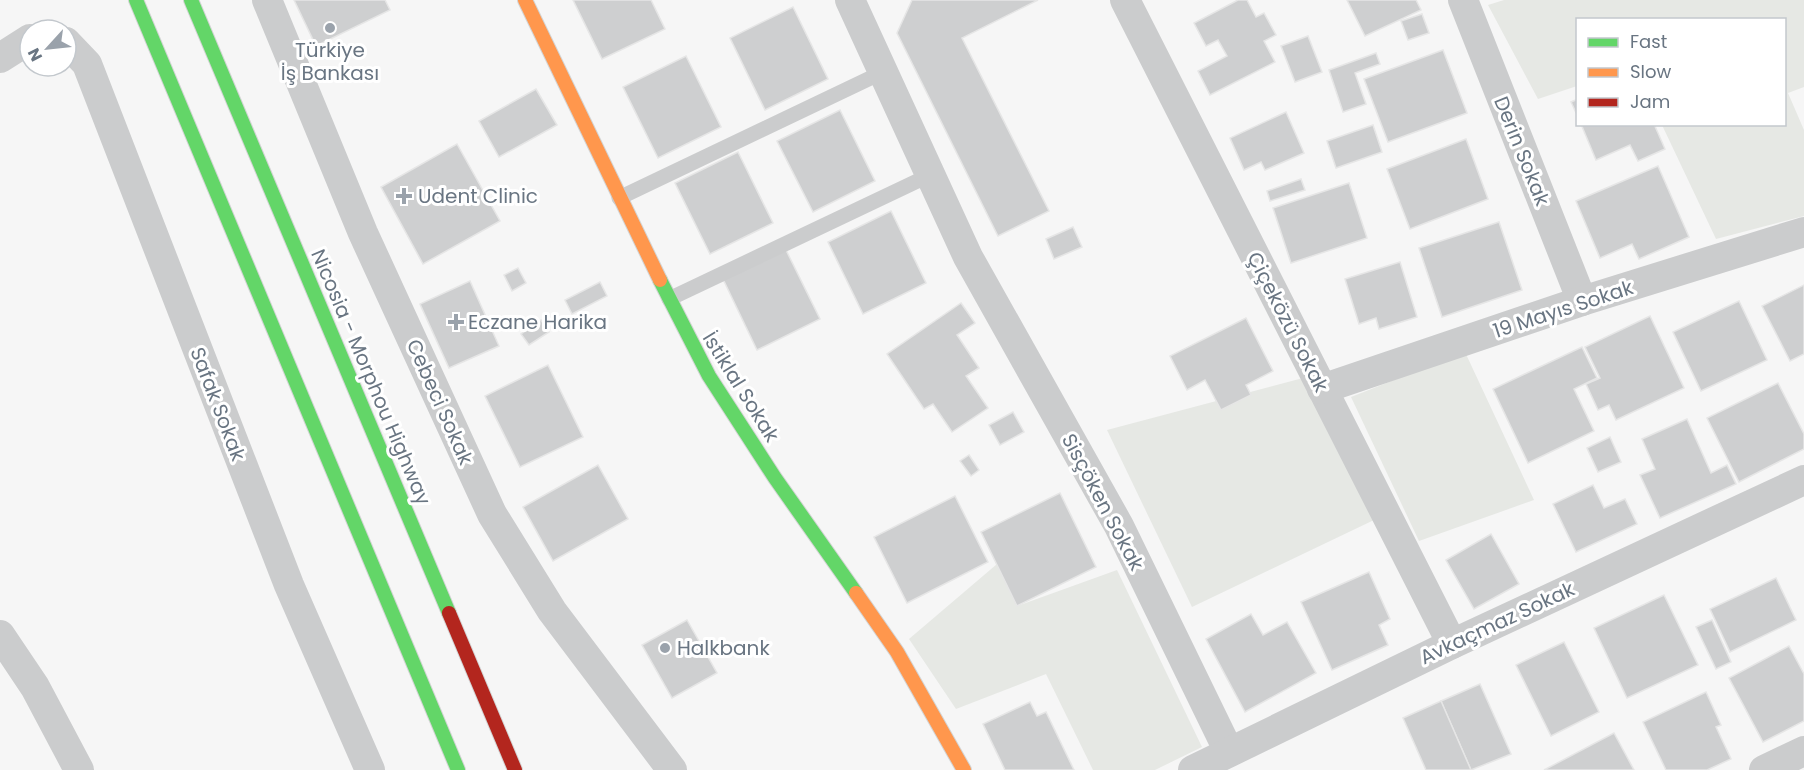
<svg xmlns="http://www.w3.org/2000/svg" width="1804" height="770" font-family="Poppins,sans-serif">
<rect width="100%" height="100%" fill="#f6f6f6"/>
<!-- green -->
<g fill="#e6e8e4">
<path d="M 1504,0 L 1804,0 L 1804,87 L 1788,93 L 1804,130 L 1804,216 L 1716,239 L 1662,125 L 1784,124 L 1784,20 L 1578,20 L 1577,86 L 1538,99 L 1488,5 Z"/>
<path d="M 1465,352 L 1534,500 L 1419,541 L 1351,397 Z"/>
<path d="M 1303,378 L 1374,520 L 1192,607 L 1107,430 Z"/>
<path d="M 997,564 L 1020,605 L 1117,570 L 1202,747 L 1155,770 L 1093,770 L 1046,674 L 956,709 L 909,639 Z"/>
</g>
<!-- building -->
<g fill="#cecfd0" stroke="#e6e6e6" stroke-width="1.5">
<path d="M 294,0 L 385,0 L 390,10 L 316,46 Z"/>
<path d="M 573,0 L 651,0 L 665,29 L 602,59 Z"/>
<path d="M 912,0 L 1038,0 L 962,38 L 1049,211 L 998,236 L 897,33 Z"/>
<path d="M 1238,0 L 1247,0 L 1256,17 L 1264,13 L 1276,35 L 1264,41 L 1275,62 L 1210,95 L 1198,71 L 1227,56 L 1218,40 L 1206,46 L 1194,23 Z"/>
<path d="M 1347,0 L 1416,0 L 1421,10 L 1365,36 Z"/>
<path d="M 793,7 L 828,79 L 765,110 L 730,38 Z"/>
<path d="M 1422,14 L 1429,33 L 1408,40 L 1401,21 Z"/>
<path d="M 1308,36 L 1322,72 L 1295,82 L 1281,46 Z"/>
<path d="M 1443,50 L 1467,113 L 1388,142 L 1364,79 Z"/>
<path d="M 1376,53 L 1380,64 L 1355,73 L 1366,104 L 1343,112 L 1329,70 Z"/>
<path d="M 686,56 L 721,127 L 658,158 L 623,87 Z"/>
<path d="M 536,89 L 557,125 L 499,157 L 479,121 Z"/>
<path d="M 1578,99 L 1578,117 L 1571,102 Z"/>
<path d="M 840,110 L 875,181 L 813,212 L 777,141 Z"/>
<path d="M 1286,112 L 1304,153 L 1265,170 L 1261,162 L 1244,170 L 1230,138 Z"/>
<path d="M 1581,124 L 1654,124 L 1665,149 L 1638,161 L 1630,145 L 1596,160 Z"/>
<path d="M 1373,125 L 1382,152 L 1336,168 L 1327,141 Z"/>
<path d="M 1466,139 L 1488,199 L 1410,229 L 1387,169 Z"/>
<path d="M 457,144 L 500,221 L 423,264 L 381,187 Z"/>
<path d="M 738,152 L 773,223 L 710,254 L 675,183 Z"/>
<path d="M 1658,166 L 1689,237 L 1639,259 L 1632,244 L 1600,258 L 1576,201 Z"/>
<path d="M 1301,179 L 1305,190 L 1270,201 L 1267,191 Z"/>
<path d="M 1349,183 L 1367,238 L 1291,263 L 1273,208 Z"/>
<path d="M 891,211 L 926,283 L 863,314 L 828,242 Z"/>
<path d="M 1499,222 L 1522,290 L 1442,317 L 1419,248 Z"/>
<path d="M 1073,227 L 1082,247 L 1054,259 L 1046,239 Z"/>
<path d="M 785,248 L 820,319 L 757,350 L 723,279 Z"/>
<path d="M 1400,262 L 1417,317 L 1379,329 L 1376,318 L 1359,324 L 1345,279 Z"/>
<path d="M 518,268 L 526,283 L 512,291 L 504,275 Z"/>
<path d="M 470,281 L 499,346 L 449,368 L 420,304 Z"/>
<path d="M 600,282 L 607,296 L 572,314 L 565,300 Z"/>
<path d="M 1804,285 L 1804,354 L 1790,361 L 1762,306 Z"/>
<path d="M 1739,301 L 1767,360 L 1701,391 L 1673,332 Z"/>
<path d="M 961,303 L 975,323 L 957,335 L 979,368 L 966,376 L 988,408 L 952,432 L 933,404 L 924,409 L 887,354 Z"/>
<path d="M 1650,316 L 1684,388 L 1616,420 L 1609,405 L 1598,410 L 1586,384 L 1600,378 L 1585,347 Z"/>
<path d="M 1246,318 L 1273,371 L 1246,385 L 1251,395 L 1221,410 L 1205,380 L 1187,390 L 1170,356 Z"/>
<path d="M 541,320 L 549,332 L 529,345 L 521,334 Z"/>
<path d="M 1582,347 L 1597,378 L 1574,389 L 1594,431 L 1528,463 L 1493,389 Z"/>
<path d="M 548,365 L 583,437 L 520,467 L 485,396 Z"/>
<path d="M 1778,383 L 1804,434 L 1804,449 L 1739,482 L 1707,418 Z"/>
<path d="M 1013,412 L 1024,432 L 1000,445 L 989,425 Z"/>
<path d="M 1687,419 L 1711,473 L 1727,465 L 1736,484 L 1660,518 L 1640,475 L 1655,469 L 1642,439 Z"/>
<path d="M 1610,437 L 1621,462 L 1598,472 L 1587,448 Z"/>
<path d="M 969,455 L 979,470 L 971,476 L 960,461 Z"/>
<path d="M 598,465 L 628,519 L 553,561 L 523,507 Z"/>
<path d="M 1593,485 L 1604,508 L 1625,499 L 1637,524 L 1576,552 L 1553,504 Z"/>
<path d="M 1060,493 L 1096,567 L 1017,606 L 981,532 Z"/>
<path d="M 955,496 L 988,562 L 907,603 L 874,537 Z"/>
<path d="M 1491,534 L 1519,584 L 1474,609 L 1446,560 Z"/>
<path d="M 1369,572 L 1390,619 L 1379,625 L 1388,645 L 1332,670 L 1301,602 Z"/>
<path d="M 1776,578 L 1796,620 L 1730,652 L 1710,609 Z"/>
<path d="M 1664,595 L 1698,665 L 1627,698 L 1594,628 Z"/>
<path d="M 1251,614 L 1263,635 L 1287,622 L 1316,673 L 1245,712 L 1206,639 Z"/>
<path d="M 687,620 L 717,673 L 672,698 L 642,645 Z"/>
<path d="M 1712,620 L 1731,662 L 1716,669 L 1696,627 Z"/>
<path d="M 1564,642 L 1599,712 L 1551,736 L 1516,665 Z"/>
<path d="M 1789,646 L 1804,674 L 1804,721 L 1763,742 L 1729,678 Z"/>
<path d="M 1480,684 L 1511,754 L 1471,770 L 1441,701 Z"/>
<path d="M 1706,692 L 1721,725 L 1716,727 L 1731,759 L 1707,770 L 1666,770 L 1643,722 Z"/>
<path d="M 1441,701 L 1471,770 L 1426,770 L 1403,718 Z"/>
<path d="M 1030,702 L 1037,716 L 1046,712 L 1074,770 L 1005,770 L 983,724 Z"/>
<path d="M 1614,733 L 1634,770 L 1544,770 Z"/>
</g>
<g fill="none" stroke-linecap="round" stroke-linejoin="round">
<defs>
<g id="fast">
<path d="M 136,0 L 458,770"/>
<path d="M 191,0 L 449,613"/>
<path d="M 660,280 L 709,376 L 775,478 L 856,593"/>
</g>
<g id="slow">
<path d="M 525,0 L 660,280"/>
<path d="M 856,593 L 897,652 L 964,770"/>
</g>
<path id="jam" d="M 449,613 L 515,770"/>
</defs>
<!-- fast casing -->
<use href="#fast" stroke="#d3d4d4" stroke-width="16"/>
<!-- slow casing -->
<use href="#slow" stroke="#d3d4d4" stroke-width="16"/>
<!-- jam casing -->
<use href="#jam" stroke="#d3d4d4" stroke-width="16"/>
<!-- lane -->
<g stroke="#cbcccd" stroke-width="15">
<path d="M 619,198 L 883,72"/>
<path d="M 669,299 L 930,175"/>
</g>
<!-- street -->
<g stroke="#cbcccd" stroke-width="30">
<path d="M 267,0 L 363,233 L 492,514 L 552,611 L 672,770"/>
<path d="M 850,0 L 968,257 L 1119,526 L 1229,752"/>
<path d="M 1125,0 L 1452,644"/>
<path d="M 1463,0 L 1582,301"/>
<path d="M 66,42 L 87,64 L 289,585 L 370,770"/>
<path d="M 0,58 L 30,39"/>
<path d="M 1322,389 L 1582,301 L 1804,232"/>
<path d="M 0,635 L 35,687 L 79,770"/>
<path d="M 1193,770 L 1452,644 L 1804,480"/>
<path d="M 1764,770 L 1804,751"/>
</g>
<!-- fast -->
<use href="#fast" stroke="#63d668" stroke-width="14"/>
<!-- slow -->
<use href="#slow" stroke="#ff974d" stroke-width="14"/>
<!-- jam -->
<use href="#jam" stroke="#b3261e" stroke-width="14"/>
</g>
<!-- markers -->
<g fill="#9aa2ab" stroke="#fff" stroke-width="2">
<circle cx="330" cy="28" r="6"/>
<path d="M401 187h6v6h6v6h-6v6h-6v-6h-6v-6h6z"/>
<path d="M453 313h6v6h6v6h-6v6h-6v-6h-6v-6h6z"/>
<circle cx="665" cy="648" r="6"/>
</g>
<g text-anchor="middle" stroke-width="6" stroke-linejoin="round" paint-order="stroke">
<!-- poi labels -->
<g font-size="20" fill="#697582" stroke="#fff" text-anchor="start">
<text x="330" y="57" text-anchor="middle">Türkiye<tspan x="330" dy="23">İş Bankası</tspan></text>
<text x="418" y="203">Udent Clinic</text>
<text x="468" y="329">Eczane Harika</text>
<text x="677" y="655">Halkbank</text>
</g>
<!-- street labels -->
<g font-size="20" fill="#697582" stroke="#fff">
<text transform="translate(1522 151) rotate(68)" y="7">Derin Sokak</text>
<text transform="translate(1563 309) rotate(-18)" y="7">19 Mayıs Sokak</text>
<text transform="translate(1288 322) rotate(63)" y="7">Çiçeközü Sokak</text>
<text transform="translate(371 377) rotate(67)" y="7">Nicosia - Morphou Highway</text>
<text transform="translate(741 387) rotate(58)" y="7">İstiklal Sokak</text>
<text transform="translate(440 402) rotate(66)" y="7">Cebeci Sokak</text>
<text transform="translate(218 404) rotate(69)" y="7">Safak Sokak</text>
<text transform="translate(1103 502) rotate(62)" y="7">Sisçöken Sokak</text>
<text transform="translate(1497 623) rotate(-25)" y="7">Avkaçmaz Sokak</text>
</g>
</g>
<!-- legend -->
<rect x="1576" y="18" width="210" height="108" fill="#ffffff" stroke="#c3c8cd" stroke-width="1.5"/>
<rect x="1588" y="38" width="30" height="9" fill="#63d668" stroke="#c3c8cd" stroke-width="1.5"/>
<text x="1630" y="48" font-size="18" fill="#697582">Fast</text>
<rect x="1588" y="68" width="30" height="9" fill="#ff974d" stroke="#c3c8cd" stroke-width="1.5"/>
<text x="1630" y="78" font-size="18" fill="#697582">Slow</text>
<rect x="1588" y="98" width="30" height="9" fill="#b3261e" stroke="#c3c8cd" stroke-width="1.5"/>
<text x="1630" y="108" font-size="18" fill="#697582">Jam</text>
<!-- north arrow -->
<g transform="translate(48 48) rotate(243)"><circle r="28" fill="#ffffff" stroke="#c3c8cd" stroke-width="1.5"/>
<path d="M0-4.5L10 22L0 15L-10 22Z" fill="#9aa2ab"/>
<text y="-9" font-size="16" font-weight="bold" text-anchor="middle" fill="#697582">N</text>
</g>
</svg>
